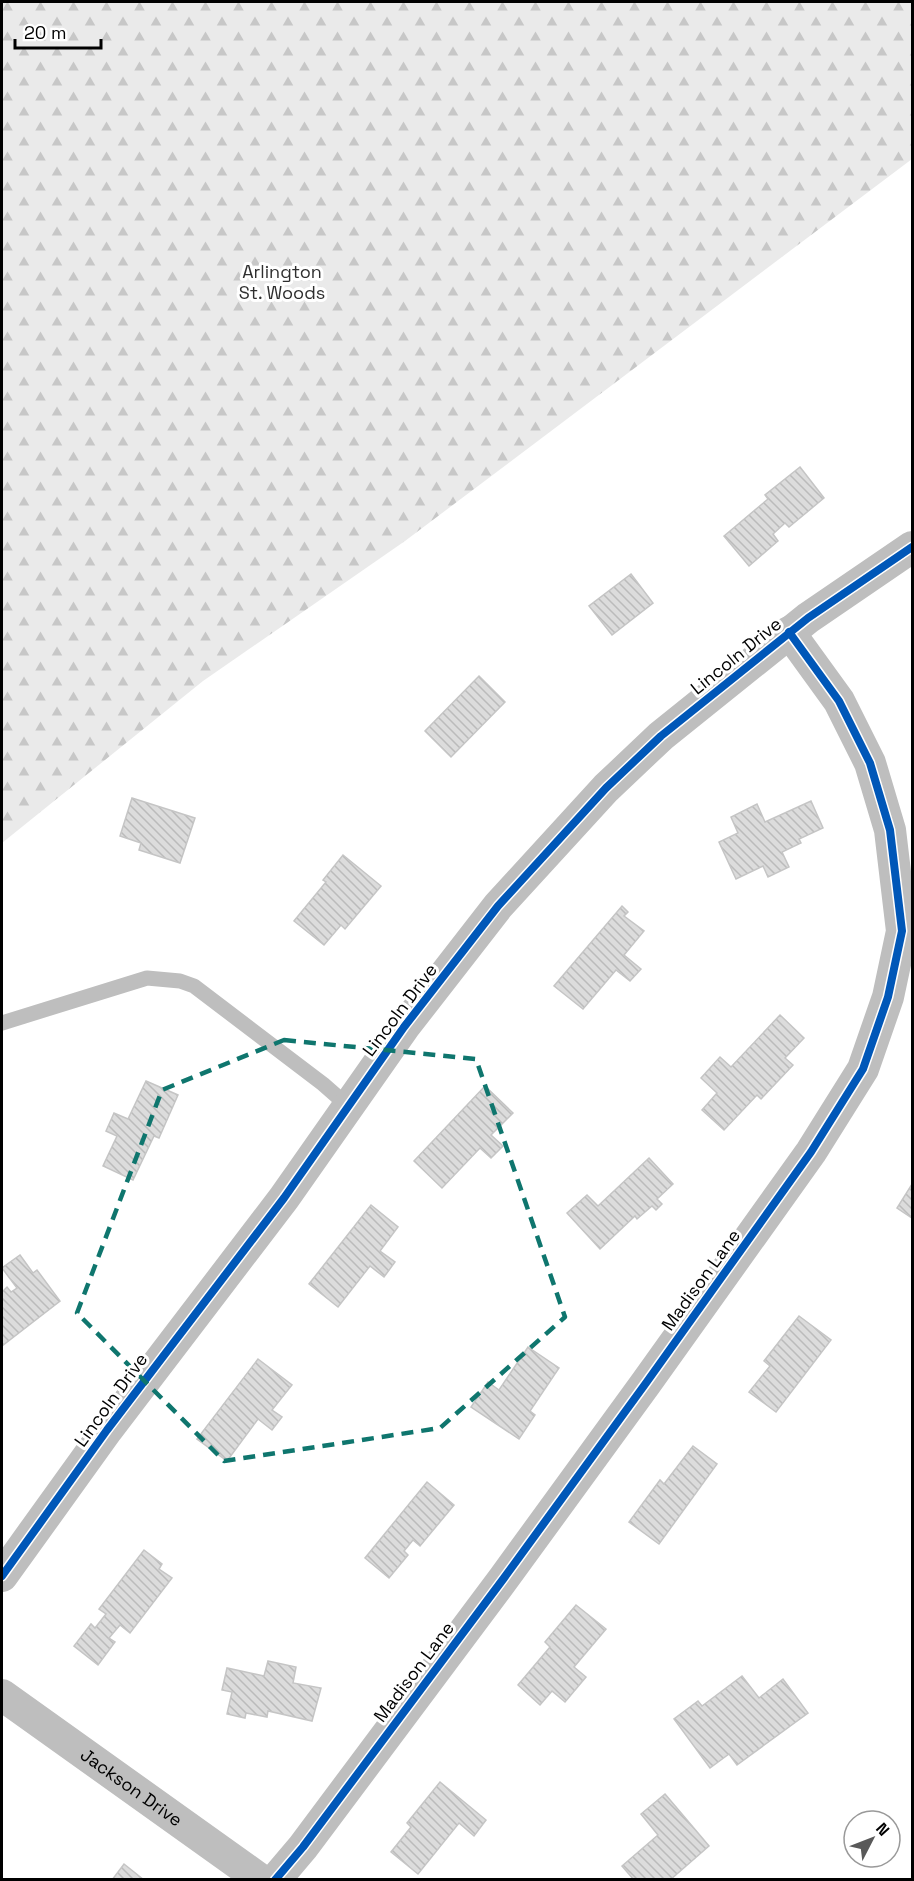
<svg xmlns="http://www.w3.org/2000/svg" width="914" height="1881" font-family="'Space Grotesk',sans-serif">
<defs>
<pattern id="forest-firs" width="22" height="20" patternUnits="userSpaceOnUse" patternTransform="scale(1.5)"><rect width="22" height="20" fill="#eaeaea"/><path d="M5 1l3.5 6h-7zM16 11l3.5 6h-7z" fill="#c7c7c7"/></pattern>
<pattern id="building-back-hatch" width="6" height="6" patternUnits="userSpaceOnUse" patternTransform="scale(1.5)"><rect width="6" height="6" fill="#dcdcdc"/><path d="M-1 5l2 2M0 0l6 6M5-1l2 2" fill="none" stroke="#bbb"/></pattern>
</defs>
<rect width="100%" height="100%" fill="#fff"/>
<!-- forest -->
<path fill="url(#forest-firs)" d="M 2,2 L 912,2 L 912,159 L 405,541 L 203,681 L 2,843 Z"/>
<!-- building -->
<g fill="url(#building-back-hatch)" stroke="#c5c5c5" stroke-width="1.5">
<path d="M 800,467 L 824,498 L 789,527 L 785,523 L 773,534 L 778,541 L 749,566 L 724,536 L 768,499 L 765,495 Z"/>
<path d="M 631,574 L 653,603 L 612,635 L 589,606 Z"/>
<path d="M 479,676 L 505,702 L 451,757 L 425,731 Z"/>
<path d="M 132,798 L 195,818 L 180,863 L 139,850 L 141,843 L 120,836 Z"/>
<path d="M 811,801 L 823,828 L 799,839 L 801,843 L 782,852 L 789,867 L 768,877 L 763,866 L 736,879 L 719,842 L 738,833 L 731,817 L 757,804 L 765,822 Z"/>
<path d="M 343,855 L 381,886 L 345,929 L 341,925 L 324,945 L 294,921 L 326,882 L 323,880 Z"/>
<path d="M 622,906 L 628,912 L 624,916 L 644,931 L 624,955 L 641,969 L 630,981 L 616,970 L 583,1009 L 554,986 Z"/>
<path d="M 780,1015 L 804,1038 L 785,1058 L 793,1065 L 761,1099 L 757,1095 L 724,1130 L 702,1110 L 717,1093 L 701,1078 L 720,1057 L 731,1067 Z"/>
<path d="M 146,1081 L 178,1095 L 159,1138 L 154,1136 L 133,1180 L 103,1166 L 117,1136 L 106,1131 L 114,1113 L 128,1119 Z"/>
<path d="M 485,1086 L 513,1113 L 491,1135 L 503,1146 L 491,1158 L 480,1148 L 442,1188 L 414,1161 Z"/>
<path d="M 649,1158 L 673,1184 L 657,1199 L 662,1204 L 656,1210 L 652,1206 L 637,1219 L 635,1216 L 600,1249 L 567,1213 L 587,1195 L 598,1206 Z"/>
<path d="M 912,1184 L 912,1218 L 897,1208 Z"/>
<path d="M 371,1205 L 398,1227 L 380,1251 L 395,1262 L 384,1277 L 370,1266 L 338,1307 L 309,1284 Z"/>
<path d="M 20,1255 L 33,1273 L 37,1270 L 60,1301 L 2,1346 L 2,1292 L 7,1287 L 11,1292 L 17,1288 L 2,1268 Z"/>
<path d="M 799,1316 L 831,1340 L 776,1412 L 749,1392 L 770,1366 L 764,1361 Z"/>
<path d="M 528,1347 L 559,1368 L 530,1411 L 535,1415 L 519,1439 L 471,1407 L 488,1382 L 499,1390 Z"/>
<path d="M 258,1359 L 292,1385 L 272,1410 L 282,1417 L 272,1430 L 258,1419 L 227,1461 L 197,1439 Z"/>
<path d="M 693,1446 L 717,1464 L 659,1544 L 629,1522 L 660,1480 L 664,1484 Z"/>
<path d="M 427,1482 L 454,1505 L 420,1546 L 413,1540 L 404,1551 L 408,1555 L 389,1578 L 365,1558 Z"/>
<path d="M 144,1550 L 162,1564 L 159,1569 L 172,1578 L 130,1633 L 120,1625 L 109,1638 L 115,1642 L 98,1665 L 74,1646 L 91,1624 L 95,1628 L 106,1614 L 99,1609 Z"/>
<path d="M 576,1605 L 606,1629 L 574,1667 L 586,1677 L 565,1702 L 552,1691 L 540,1705 L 518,1685 L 550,1647 L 545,1642 Z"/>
<path d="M 268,1661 L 296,1667 L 293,1683 L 321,1688 L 312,1721 L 268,1711 L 267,1717 L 246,1713 L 245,1718 L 227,1714 L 232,1692 L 222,1690 L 227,1668 L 264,1676 Z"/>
<path d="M 742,1676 L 759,1698 L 783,1679 L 808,1713 L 737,1765 L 729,1754 L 710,1768 L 674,1719 L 698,1701 L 702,1706 Z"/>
<path d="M 440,1782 L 486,1820 L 474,1836 L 459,1823 L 418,1874 L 391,1852 L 411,1827 L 407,1823 Z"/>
<path d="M 665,1794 L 709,1846 L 670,1880 L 634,1880 L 622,1866 L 658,1835 L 641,1814 Z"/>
<path d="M 124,1864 L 144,1880 L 112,1880 Z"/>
</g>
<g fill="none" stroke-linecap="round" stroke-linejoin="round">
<!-- service -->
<path stroke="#bebebe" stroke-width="15" d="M 2,1023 L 147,978 L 180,981 L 194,986 L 323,1084 L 348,1106"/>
<!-- minor -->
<g stroke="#bebebe" stroke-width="32">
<path d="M 2,1576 L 107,1430 L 284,1198 L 404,1027 L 498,906 L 606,788 L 661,736 L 808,618 L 912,547"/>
<path id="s1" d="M 2,1695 L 261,1880"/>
<path d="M 275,1880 L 303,1847 L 504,1578 L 646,1383 L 811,1152 L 863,1069 L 888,997 L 902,931 L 890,830 L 870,763 L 839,701 L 789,632"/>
</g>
<defs>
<g id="cycleway">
<path d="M 2,1576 L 107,1430 L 284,1198 L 404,1027 L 498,906 L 606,788 L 661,736 L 808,618 L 912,547"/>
<path d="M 275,1880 L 303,1847 L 504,1578 L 646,1383 L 811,1152 L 863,1069 L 888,997 L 902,931 L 890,830 L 870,763 L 839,701 L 789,632"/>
</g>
</defs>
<!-- cycleway casing -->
<use href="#cycleway" stroke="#fff" stroke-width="11"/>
<!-- cycleway -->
<use href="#cycleway" stroke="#0057b8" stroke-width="8"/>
</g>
<!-- marked area -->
<path fill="none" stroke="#0f766e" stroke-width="4.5" stroke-dasharray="12 8" stroke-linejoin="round" d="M 284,1040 L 476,1059 L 565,1317 L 440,1428 L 224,1461 L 77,1313 L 162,1090 Z"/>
<g text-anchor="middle" stroke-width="6" stroke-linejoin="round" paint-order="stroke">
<!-- park labels -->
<g font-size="18" fill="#2f2f2f" stroke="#fff">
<text x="282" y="278">Arlington<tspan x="282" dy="21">St. Woods</tspan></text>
</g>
<!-- street labels -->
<g font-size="18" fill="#000" stroke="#fff">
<text transform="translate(736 656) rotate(-39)" y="6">Lincoln Drive</text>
<text transform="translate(400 1010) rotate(-53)" y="6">Lincoln Drive</text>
<text transform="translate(701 1280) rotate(-54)" y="6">Madison Lane</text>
<text transform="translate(111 1400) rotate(-54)" y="6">Lincoln Drive</text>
<text transform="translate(414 1672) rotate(-53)" y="6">Madison Lane</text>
<text dy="6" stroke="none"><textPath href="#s1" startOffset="159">Jackson Drive</textPath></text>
</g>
</g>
<!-- border -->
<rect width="914" height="1881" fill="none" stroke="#000000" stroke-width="6"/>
<!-- north arrow -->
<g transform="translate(872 1839) rotate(48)"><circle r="28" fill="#ffffff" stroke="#999999" stroke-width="1.5"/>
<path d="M0-4.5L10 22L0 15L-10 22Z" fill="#595959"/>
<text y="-9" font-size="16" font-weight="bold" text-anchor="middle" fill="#000000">N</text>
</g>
<!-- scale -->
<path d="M15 39v9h86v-9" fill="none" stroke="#000000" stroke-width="3"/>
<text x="24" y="39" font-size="18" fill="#000000" stroke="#ffffff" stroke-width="4.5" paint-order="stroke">20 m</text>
</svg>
